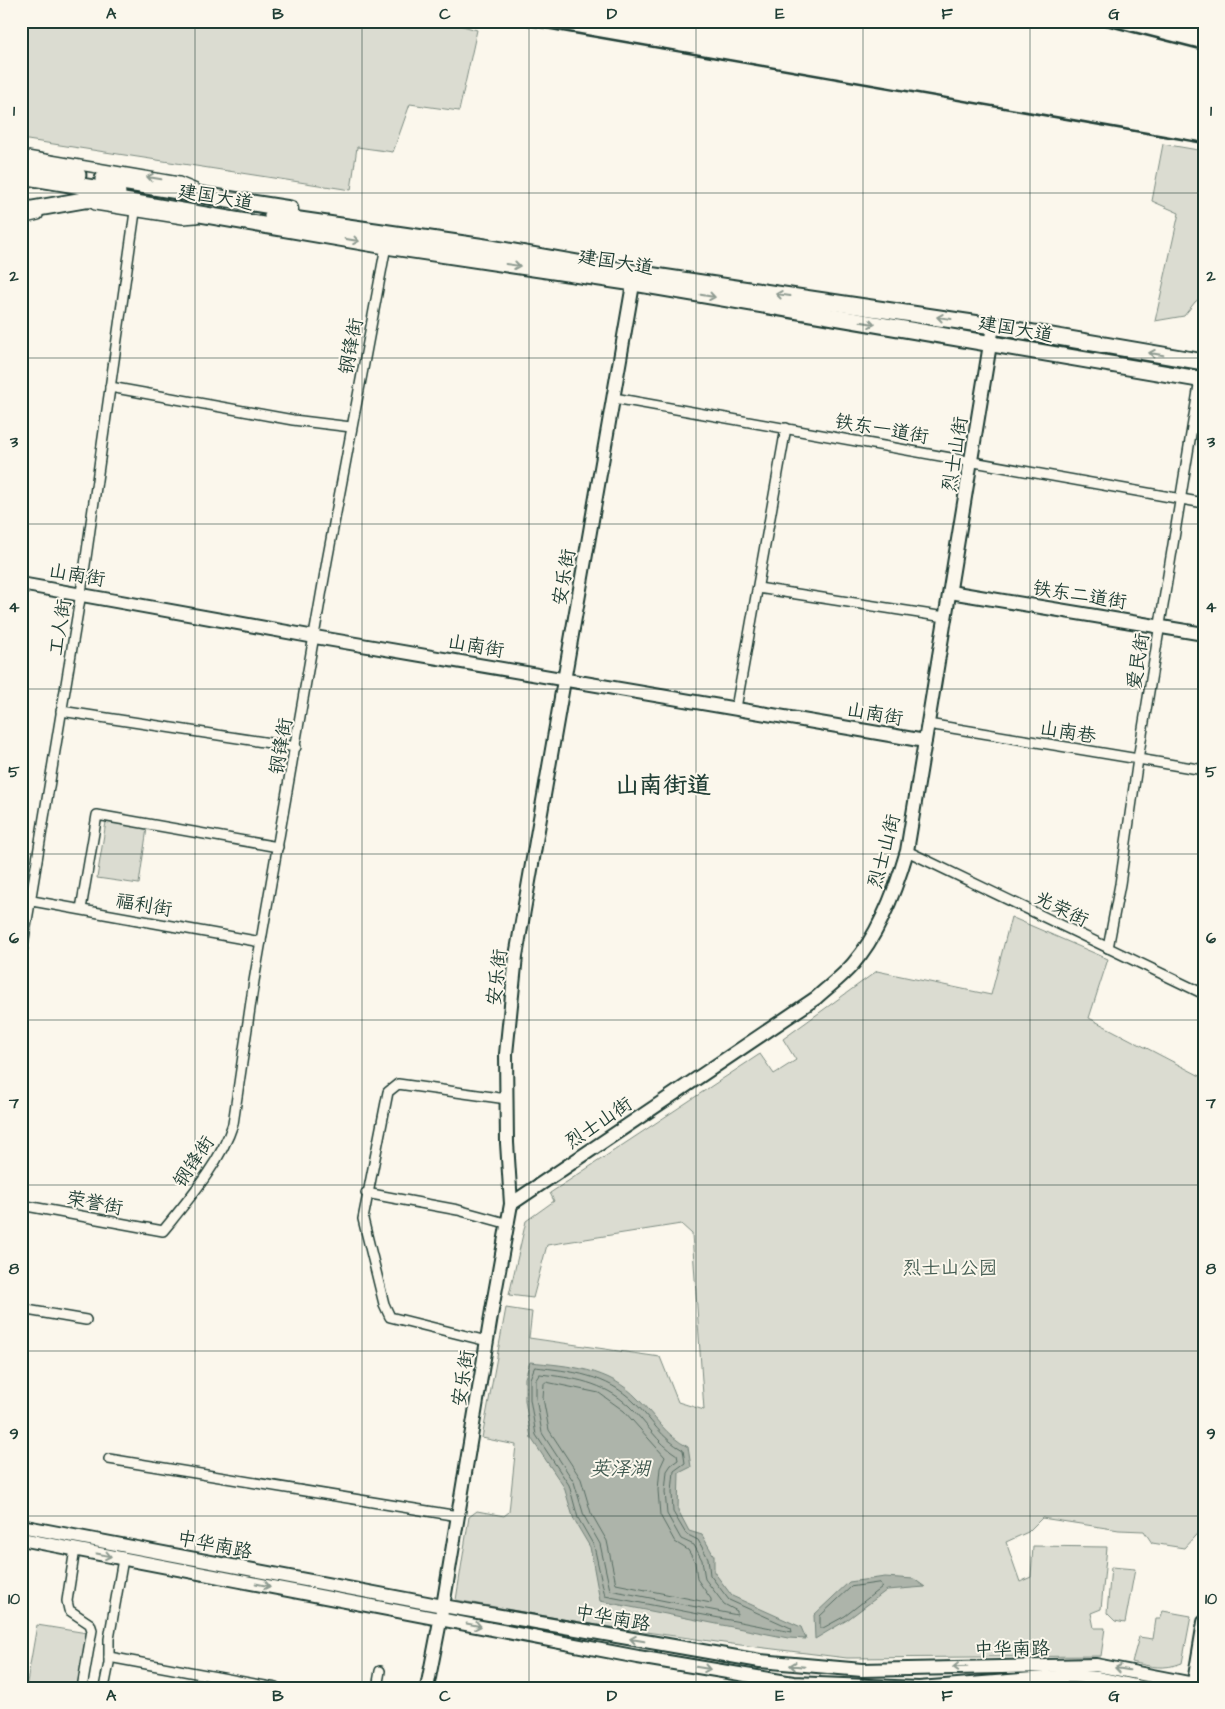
<svg xmlns="http://www.w3.org/2000/svg" width="1225" height="1709" font-family="'Architects Daughter','LXGW WenKai TC',sans-serif">
<rect width="100%" height="100%" fill="#fbf7ec"/>
<filter id="ink" filterUnits="userSpaceOnUse"><feTurbulence type="fractalNoise" baseFrequency=".02" numOctaves="2"/><feDisplacementMap in="SourceGraphic" scale="10" xChannelSelector="R" yChannelSelector="G"/><feConvolveMatrix kernelMatrix="1 2 1 2 8 2 1 2 1" color-interpolation-filters="sRGB"/></filter>
<g filter="url(#ink)">
<!-- green -->
<g fill="#dbdcd1" stroke="#7d8c82">
<path d="M 21,21 L 445,21 L 477,30 L 459,111 L 410,104 L 393,152 L 357,147 L 351,190 L 21,139 Z"/>
<path d="M 1163,144 L 1204,151 L 1204,295 L 1195,302 L 1184,316 L 1155,321 L 1179,213 L 1152,201 Z"/>
<path d="M 106,822 L 147,828 L 139,884 L 97,878 Z"/>
<path d="M 1011,917 L 1108,959 L 1089,1018 L 1204,1078 L 1204,1526 L 1184,1548 L 1152,1543 L 1144,1531 L 1119,1530 L 1042,1518 L 1028,1532 L 1006,1542 L 1020,1582 L 1031,1577 L 1033,1546 L 1107,1547 L 1101,1609 L 1091,1613 L 1094,1628 L 1105,1628 L 1101,1656 L 847,1658 L 724,1643 L 590,1624 L 456,1600 L 469,1517 L 477,1511 L 504,1516 L 509,1512 L 516,1445 L 482,1438 L 506,1308 L 532,1312 L 529,1338 L 660,1357 L 678,1402 L 704,1410 L 692,1234 L 681,1224 L 547,1245 L 533,1298 L 509,1295 L 526,1221 L 554,1201 L 550,1193 L 760,1054 L 774,1074 L 796,1060 L 783,1039 L 877,971 L 991,995 Z"/>
<path d="M 1111,1567 L 1135,1569 L 1125,1623 L 1115,1621 L 1107,1613 Z"/>
<path d="M 1163,1611 L 1191,1616 L 1182,1663 C 1164,1670 1151,1667 1132,1662 L 1139,1637 L 1153,1639 L 1156,1619 L 1160,1619 Z"/>
<path d="M 37,1625 L 87,1633 L 78,1688 L 26,1688 Z"/>
</g>
<!-- water -->
<g fill="#adb4aa" stroke="#74847b">
<path d="M 530,1362 C 569,1366 609,1368 638,1399 C 655,1416 666,1436 688,1447 L 691,1467 L 679,1473 L 678,1510 L 689,1531 L 702,1535 L 714,1556 L 714,1572 L 732,1596 L 801,1627 L 806,1639 L 788,1638 L 600,1601 L 590,1547 L 574,1520 L 564,1487 L 531,1438 L 525,1400 L 525,1378 Z"/>
<path d="M 885,1577 L 914,1579 L 925,1587 L 887,1590 L 847,1620 L 815,1639 L 814,1615 L 849,1582 Z"/>
</g>
<g fill="none" stroke-linecap="round" stroke-linejoin="round">
<!-- shore -->
<g stroke="#586d63" stroke-width="1">
<path d="M 535,1367 C 571,1371 607,1375 634,1402 C 651,1419 662,1439 683,1450 L 685,1463 L 674,1471 L 672,1492 L 673,1512 L 686,1534 L 698,1540 L 708,1558 L 710,1575 L 729,1600 L 791,1628 L 792,1632 L 605,1596 L 594,1546 L 578,1518 L 569,1485 L 536,1435 L 530,1399 L 530,1379 Z"/>
<path d="M 540,1374 C 574,1378 603,1382 629,1406 C 646,1422 657,1443 677,1455 L 678,1460 L 671,1465 L 667,1471 L 665,1492 L 667,1514 L 681,1539 L 694,1545 L 702,1560 L 705,1579 L 724,1604 L 737,1611 L 737,1615 L 610,1590 L 600,1544 L 584,1516 L 574,1482 L 542,1433 L 536,1398 L 536,1380 Z"/>
<path d="M 546,1382 L 599,1393 L 624,1411 L 665,1457 L 660,1468 L 658,1490 L 660,1515 L 675,1542 L 688,1550 L 695,1562 L 697,1579 L 711,1599 L 711,1603 L 616,1584 L 607,1541 L 591,1513 L 581,1479 L 549,1430 L 543,1398 L 544,1384 Z"/>
<path d="M 880,1583 L 882,1587 L 845,1616 L 823,1628 L 820,1628 L 820,1616 L 851,1587 Z"/>
</g>
<defs>
<g id="street">
<path d="M 21,155 L 179,182 L 196,189"/>
<path d="M 95,205 L 183,219 L 196,218"/>
<path d="M 21,219 L 38,215"/>
<path d="M 110,387 L 293,420 L 351,427"/>
<path d="M 614,398 L 1204,503"/>
<path d="M 758,588 L 945,617"/>
<path d="M 736,708 L 786,428"/>
<path d="M 61,711 L 296,747"/>
<path d="M 928,724 L 1204,770"/>
<path d="M 907,851 L 1204,994"/>
<path d="M 21,899 L 261,942"/>
<path d="M 81,909 L 97,815 L 278,847"/>
<path d="M 1108,948 L 1120,884 L 1138,759 L 1200,379"/>
<path d="M 21,957 L 81,593 L 135,212"/>
<path d="M 366,1193 L 458,1210 L 509,1224"/>
<path d="M 21,1205 L 163,1231 C 188,1200 221,1162 233,1124 L 254,981 L 327,561 L 386,246"/>
<path d="M 21,1309 L 86,1320"/>
<path d="M 487,1341 L 390,1317 L 384,1304 L 363,1219 L 388,1092 L 398,1084 L 507,1099"/>
<path d="M 109,1459 L 458,1516"/>
<path d="M 75,1549 L 67,1601 L 69,1610 L 90,1624 L 92,1630 L 82,1688"/>
<path d="M 109,1657 L 276,1688"/>
<path d="M 104,1688 L 109,1663 L 109,1639 L 123,1559"/>
<path d="M 377,1688 L 380,1671"/>
</g>
<g id="secondary">
<path d="M 21,584 L 315,637 L 925,741"/>
<path d="M 950,592 L 1204,634"/>
<path d="M 511,1204 L 816,998 C 828,987 842,977 853,964 C 879,934 896,889 907,851 L 993,326"/>
<path d="M 21,1526 L 443,1606 L 760,1661 L 862,1670 L 1096,1665 L 1204,1686"/>
<path d="M 21,1539 L 638,1657 L 793,1683 L 919,1688 L 1070,1676 L 1098,1678 L 1146,1688"/>
<path d="M 427,1688 L 443,1606 L 493,1304 L 511,1204 L 507,1143 L 506,1054 L 516,956 L 635,273"/>
<path d="M 1193,1688 L 1204,1622"/>
</g>
<g id="highway">
<path d="M 21,166 L 78,175"/>
<path d="M 21,176 L 118,192"/>
<path d="M 103,179 L 290,209"/>
<path d="M 21,211 L 84,200 L 112,199 L 386,246 L 634,283 L 1204,380"/>
<path d="M 272,216 L 485,247 L 635,273 L 993,326 L 1204,362"/>
</g>
</defs>
<!-- street casing -->
<use href="#street" stroke="#1f3d34" stroke-width="12"/>
<!-- secondary casing -->
<use href="#secondary" stroke="#1f3d34" stroke-width="16"/>
<!-- highway casing -->
<use href="#highway" stroke="#1f3d34" stroke-width="19"/>
<!-- street -->
<use href="#street" stroke="#fbf7ec" stroke-width="9"/>
<!-- secondary -->
<use href="#secondary" stroke="#fbf7ec" stroke-width="12"/>
<!-- highway -->
<use href="#highway" stroke="#fbf7ec" stroke-width="15"/>
<!-- rail -->
<g stroke="#1f3d34" stroke-width="2.5">
<path d="M 505,21 L 1204,143"/>
<path d="M 1090,21 L 1204,50"/>
</g>
</g>
<!-- one-way arrows -->
<defs><path id="oneway-shaft" d="M-6 0H5M1.5-3L5.5 0L1.5 3" fill="none" stroke-width="1.6" stroke-linecap="round" stroke-linejoin="round" transform="scale(1.25)"/></defs>
<g stroke="#8d9a90">
<use href="#oneway-shaft" transform="translate(154 178) rotate(-170)"/>
<use href="#oneway-shaft" transform="translate(352 240) rotate(10)"/>
<use href="#oneway-shaft" transform="translate(513 265) rotate(8)"/>
<use href="#oneway-shaft" transform="translate(783 295) rotate(-172)"/>
<use href="#oneway-shaft" transform="translate(708 296) rotate(10)"/>
<use href="#oneway-shaft" transform="translate(944 318) rotate(-172)"/>
<use href="#oneway-shaft" transform="translate(868 323) rotate(10)"/>
<use href="#oneway-shaft" transform="translate(1156 354) rotate(-170)"/>
<use href="#oneway-shaft" transform="translate(104 1555) rotate(11)"/>
<use href="#oneway-shaft" transform="translate(263 1585) rotate(11)"/>
<use href="#oneway-shaft" transform="translate(474 1625) rotate(11)"/>
<use href="#oneway-shaft" transform="translate(637 1640) rotate(-170)"/>
<use href="#oneway-shaft" transform="translate(797 1666) rotate(-174)"/>
<use href="#oneway-shaft" transform="translate(960 1667) rotate(178)"/>
<use href="#oneway-shaft" transform="translate(703 1668) rotate(10)"/>
<use href="#oneway-shaft" transform="translate(1122 1669) rotate(-171)"/>
</g>
</g>
<!-- grid -->
<path fill="none" stroke="#1f3d34" stroke-width="1" stroke-opacity="0.55" d="M 195,21 L 195,1688M 362,21 L 362,1688M 529,21 L 529,1688M 696,21 L 696,1688M 863,21 L 863,1688M 1030,21 L 1030,1688M 21,193 L 1204,193M 21,358 L 1204,358M 21,524 L 1204,524M 21,689 L 1204,689M 21,854 L 1204,854M 21,1020 L 1204,1020M 21,1185 L 1204,1185M 21,1351 L 1204,1351M 21,1516 L 1204,1516"/>
<g text-anchor="middle" stroke-width="4" stroke-linejoin="round" paint-order="stroke">
<!-- street labels -->
<g font-size="19" fill="#1f3d34" stroke="#fbf7ec">
<text transform="translate(216 196) rotate(10)" y="7">建国大道</text>
<text transform="translate(616 261) rotate(9)" y="7">建国大道</text>
<text transform="translate(1016 328) rotate(10)" y="7">建国大道</text>
<text transform="translate(350 346) rotate(-79)" y="7">钢锋街</text>
<text transform="translate(882 428) rotate(10)" y="7">铁东一道街</text>
<text transform="translate(954 454) rotate(-81)" y="7">烈士山街</text>
<text transform="translate(77 574) rotate(10)" y="7">山南街</text>
<text transform="translate(563 577) rotate(-80)" y="7">安乐街</text>
<text transform="translate(1080 594) rotate(9)" y="7">铁东二道街</text>
<text transform="translate(59 627) rotate(-81)" y="7">工人街</text>
<text transform="translate(476 645) rotate(10)" y="7">山南街</text>
<text transform="translate(1137 661) rotate(-81)" y="7">爱民街</text>
<text transform="translate(875 713) rotate(10)" y="7">山南街</text>
<text transform="translate(1068 731) rotate(9)" y="7">山南巷</text>
<text transform="translate(280 746) rotate(-80)" y="7">钢锋街</text>
<text transform="translate(883 851) rotate(-75)" y="7">烈士山街</text>
<text transform="translate(144 904) rotate(10)" y="7">福利街</text>
<text transform="translate(1062 908) rotate(26)" y="7">光荣街</text>
<text transform="translate(496 977) rotate(-83)" y="7">安乐街</text>
<text transform="translate(598 1122) rotate(-34)" y="7">烈士山街</text>
<text transform="translate(193 1161) rotate(-56)" y="7">钢锋街</text>
<text transform="translate(95 1202) rotate(11)" y="7">荣誉街</text>
<text transform="translate(462 1378) rotate(-81)" y="7">安乐街</text>
<text transform="translate(215 1544) rotate(11)" y="7">中华南路</text>
<text transform="translate(613 1617) rotate(10)" y="7">中华南路</text>
<text transform="translate(1012 1648) rotate(-1)" y="7">中华南路</text>
</g>
<!-- park labels -->
<g font-size="19" fill="#455d53" stroke="#fbf7ec">
<text x="950" y="1274">烈士山公园</text>
</g>
<!-- water labels -->
<g font-size="20" font-style="italic" fill="#425b52" stroke="#fbf7ec">
<text x="620" y="1475">英泽湖</text>
</g>
<!-- district labels -->
<g font-size="24" font-weight="bold" fill="#1f3d34" stroke="#fbf7ec">
<text x="663" y="793">山南街道</text>
</g>
</g>
<!-- margin -->
<rect width="1225" height="1709" fill="none" stroke="#fbf7ec" stroke-width="55"/>
<rect x="28" y="28" width="1170" height="1654" fill="none" stroke="#1f3d34" stroke-width="2"/>
<g font-size="16" text-anchor="middle" font-weight="bold" fill="#1f3d34">
<text x="111" y="19">A</text>
<text x="278" y="19">B</text>
<text x="445" y="19">C</text>
<text x="612" y="19">D</text>
<text x="780" y="19">E</text>
<text x="947" y="19">F</text>
<text x="1114" y="19">G</text>
<text x="14" y="116">1</text>
<text x="1211" y="116">1</text>
<text x="14" y="281">2</text>
<text x="1211" y="281">2</text>
<text x="14" y="447">3</text>
<text x="1211" y="447">3</text>
<text x="14" y="612">4</text>
<text x="1211" y="612">4</text>
<text x="14" y="777">5</text>
<text x="1211" y="777">5</text>
<text x="14" y="943">6</text>
<text x="1211" y="943">6</text>
<text x="14" y="1108">7</text>
<text x="1211" y="1108">7</text>
<text x="14" y="1274">8</text>
<text x="1211" y="1274">8</text>
<text x="14" y="1439">9</text>
<text x="1211" y="1439">9</text>
<text x="14" y="1604">10</text>
<text x="1211" y="1604">10</text>
<text x="111" y="1701">A</text>
<text x="278" y="1701">B</text>
<text x="445" y="1701">C</text>
<text x="612" y="1701">D</text>
<text x="780" y="1701">E</text>
<text x="947" y="1701">F</text>
<text x="1114" y="1701">G</text>
</g>
</svg>
